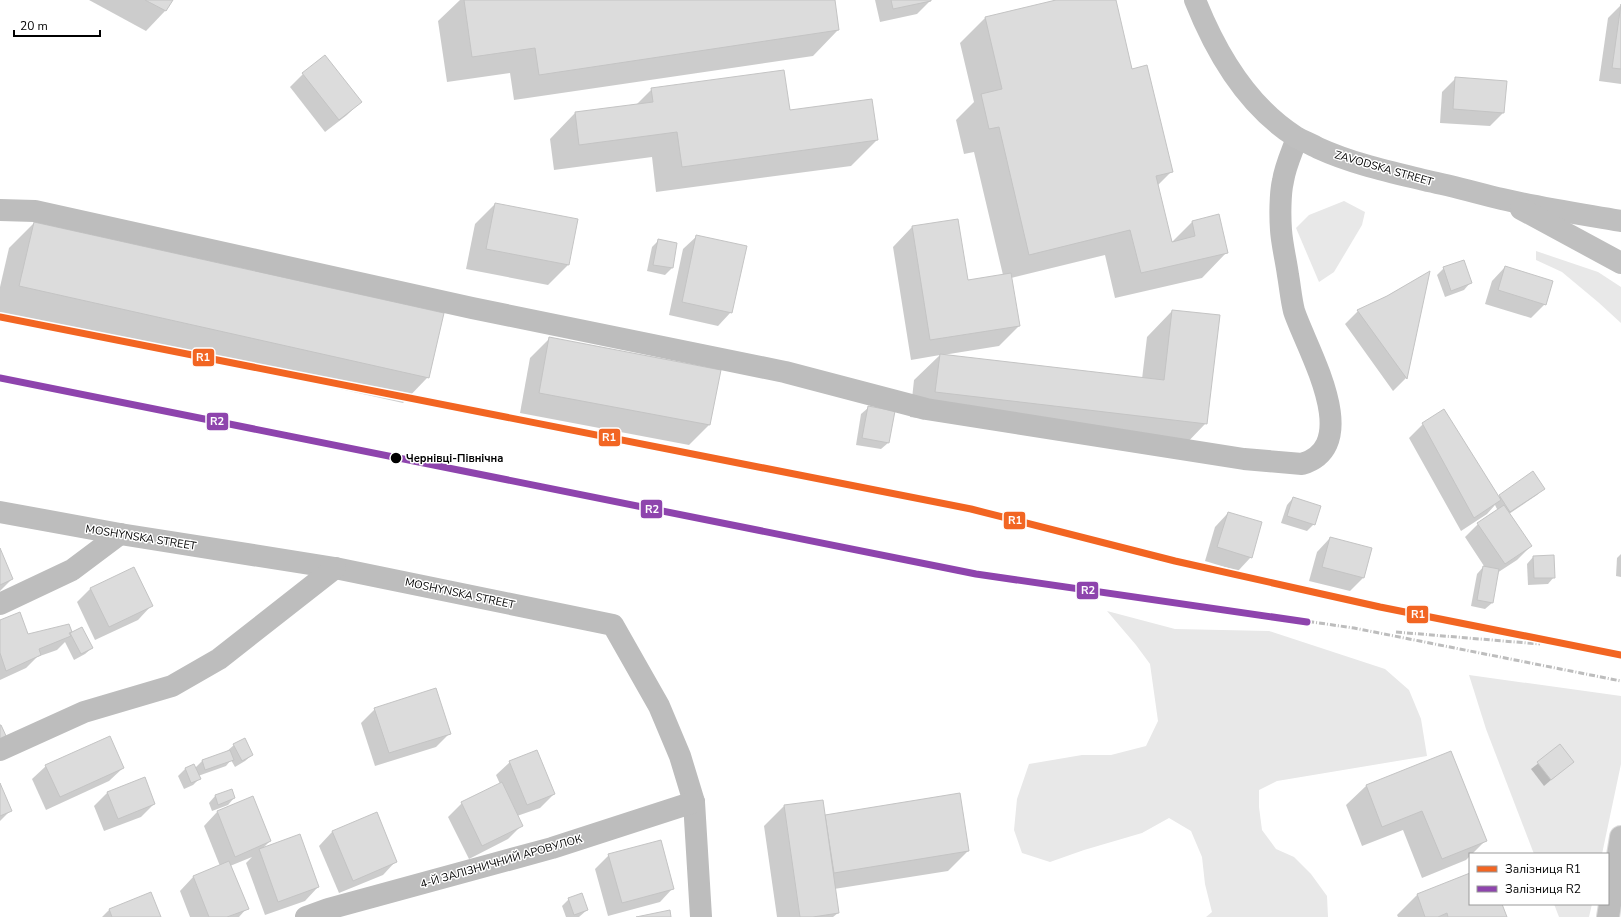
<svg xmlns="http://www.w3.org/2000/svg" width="1621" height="917" font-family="'Nunito Sans',sans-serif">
<rect width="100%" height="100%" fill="#fff"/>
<!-- green -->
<g fill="#e8e8e8">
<path d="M 1344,201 L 1365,212 L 1362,225 L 1334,272 L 1319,282 L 1296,228 L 1309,215 Z"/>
<path d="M 1536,251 L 1598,272 L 1621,287 L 1621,323 L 1598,302 L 1562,272 L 1536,260 Z"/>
<path d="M 1107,611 L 1175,629 L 1269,631 L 1385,669 L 1409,690 L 1421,719 L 1427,756 L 1277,781 L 1259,790 L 1259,807 L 1262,830 L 1276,849 L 1294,857 L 1311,874 L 1327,896 L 1328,917 L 1206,917 L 1212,912 L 1205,884 L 1202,857 L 1191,831 L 1169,818 L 1142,833 L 1084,850 L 1050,862 L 1022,853 L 1014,830 L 1017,799 L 1029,764 L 1082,755 L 1111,755 L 1146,746 L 1158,721 L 1150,664 L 1136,645 Z"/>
<path d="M 1469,675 L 1621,696 L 1621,764 L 1602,854 L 1534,854 L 1486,729 Z"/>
<path d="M 1554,904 L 1592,904 L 1589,917 L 1559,917 Z"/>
</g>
<!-- shadow -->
<g fill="#0003">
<path d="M 89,0 L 171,0 L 165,11 L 146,31 Z"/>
<path d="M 460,0 L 834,0 L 838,30 L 813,56 L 514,100 L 510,73 L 447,82 L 438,21 Z"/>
<path d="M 875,0 L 930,0 L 930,1 L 917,14 L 880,22 Z"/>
<path d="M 1060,0 L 1115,0 L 1132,70 L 1171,172 L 1157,186 L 1171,243 L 1192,222 L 1227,252 L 1202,278 L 1115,298 L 1105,255 L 1011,278 L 1019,326 L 999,346 L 943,355 L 1142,379 L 1147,337 L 1172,311 L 1206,423 L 1181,449 L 910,417 L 914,380 L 940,355 L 911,360 L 893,247 L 912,227 L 967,281 L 1003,275 L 974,152 L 964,154 L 956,120 L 974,102 L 960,43 L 985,18 Z"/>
<path d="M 1621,5 L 1621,84 L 1599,81 L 1608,18 Z"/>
<path d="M 303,74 L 361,101 L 347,115 L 325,132 L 290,87 Z"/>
<path d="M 1456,78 L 1503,113 L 1490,126 L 1440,123 L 1442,92 Z"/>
<path d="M 652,89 L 789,111 L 877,140 L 851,166 L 656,192 L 652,157 L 554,170 L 550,139 L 575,113 L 636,105 Z"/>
<path d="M 495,204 L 577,220 L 568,265 L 548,285 L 466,269 L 475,224 Z"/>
<path d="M 34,223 L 428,377 L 403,403 L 0,313 L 0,287 L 9,248 Z"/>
<path d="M 697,236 L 731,312 L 718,326 L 669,315 L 683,249 Z"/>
<path d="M 659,240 L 676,243 L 672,268 L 665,275 L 647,271 L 652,247 Z"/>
<path d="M 1505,267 L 1545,304 L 1531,318 L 1485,304 L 1492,281 Z"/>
<path d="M 1444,268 L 1470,283 L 1464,290 L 1445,297 L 1437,275 Z"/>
<path d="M 1428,273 L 1406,378 L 1393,391 L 1345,324 L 1358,311 L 1387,296 Z"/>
<path d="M 550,338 L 720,371 L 709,425 L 689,445 L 520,413 L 530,358 Z"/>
<path d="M 868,408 L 894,412 L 888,443 L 881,449 L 856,445 L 861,414 Z"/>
<path d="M 1423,424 L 1498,497 L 1500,496 L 1544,488 L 1537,495 L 1509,514 L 1531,546 L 1517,560 L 1497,573 L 1492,603 L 1485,609 L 1471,606 L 1477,574 L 1484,566 L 1465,537 L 1478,524 L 1498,511 L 1495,505 L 1487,514 L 1461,531 L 1409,438 Z"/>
<path d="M 1293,498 L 1314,524 L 1307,531 L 1281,523 L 1287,505 Z"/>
<path d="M 1228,513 L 1251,557 L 1238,571 L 1205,561 L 1215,527 Z"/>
<path d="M 1330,538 L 1363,578 L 1350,591 L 1309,581 L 1317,552 Z"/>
<path d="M 0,551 L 12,579 L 0,591 Z"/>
<path d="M 1621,554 L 1621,577 L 1616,576 L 1617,558 Z"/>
<path d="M 1533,557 L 1554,577 L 1548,584 L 1528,585 L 1527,564 Z"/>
<path d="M 91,588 L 151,606 L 138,620 L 95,640 L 77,602 Z"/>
<path d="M 0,621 L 27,635 L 67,635 L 82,628 L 92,648 L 85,654 L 74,660 L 65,642 L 57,650 L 37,657 L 26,668 L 0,680 Z"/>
<path d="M 375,709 L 450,733 L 436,747 L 375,766 L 361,723 Z"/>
<path d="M 244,740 L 252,755 L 245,761 L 235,767 L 231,760 L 226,766 L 198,776 L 199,779 L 193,785 L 184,789 L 178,776 L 185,769 L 194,765 L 195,768 L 202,761 L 226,752 L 234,745 Z"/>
<path d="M 1560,746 L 1572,762 L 1544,786 L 1531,769 Z"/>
<path d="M 1451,752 L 1486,840 L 1472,854 L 1470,854 L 1470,856 L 1466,860 L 1422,878 L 1403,830 L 1362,846 L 1346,805 L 1366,786 Z"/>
<path d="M 510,762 L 554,794 L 540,808 L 517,816 L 522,825 L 508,839 L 469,859 L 448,817 L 462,803 L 500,784 L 496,775 Z"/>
<path d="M 46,766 L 123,768 L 109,781 L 46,810 L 32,779 Z"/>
<path d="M 0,786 L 10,811 L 0,821 Z"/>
<path d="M 231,790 L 234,798 L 228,805 L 212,811 L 209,803 L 215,796 Z"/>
<path d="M 108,792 L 154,804 L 141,817 L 104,831 L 94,806 Z"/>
<path d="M 822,801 L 824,816 L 968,851 L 948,871 L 834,889 L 838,913 L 833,917 L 777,917 L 764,826 L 784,806 Z"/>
<path d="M 217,812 L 270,841 L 263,848 L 318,887 L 305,901 L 265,915 L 246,863 L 252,857 L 230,866 L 247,908 L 239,917 L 190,917 L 180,891 L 193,877 L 220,866 L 204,826 Z"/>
<path d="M 376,813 L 396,861 L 383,875 L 339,893 L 319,846 L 332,832 Z"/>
<path d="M 609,855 L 673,888 L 660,902 L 608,916 L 595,869 Z"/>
<path d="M 1470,875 L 1470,904 L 1501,904 L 1506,917 L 1398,917 L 1397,915 L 1417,895 Z"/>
<path d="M 569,899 L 587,910 L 579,917 L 566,917 L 562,906 Z"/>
<path d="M 109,910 L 160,917 L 102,917 Z"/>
</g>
<!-- building -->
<g fill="#dcdcdc" stroke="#c4c4c4">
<path d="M 145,0 L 173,0 L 166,11 Z"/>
<path d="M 464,0 L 835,0 L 839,30 L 539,75 L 535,48 L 472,57 Z"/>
<path d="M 891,0 L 931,0 L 931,1 L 893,9 Z"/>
<path d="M 1056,0 L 1116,0 L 1132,69 L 1147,65 L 1173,172 L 1156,176 L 1172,242 L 1195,236 L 1192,221 L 1219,214 L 1228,253 L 1141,273 L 1130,230 L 1029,255 L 999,127 L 989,129 L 981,94 L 1002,89 L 985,17 Z"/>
<path d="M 1621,4 L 1621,69 L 1612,68 Z"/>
<path d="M 325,55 L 362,102 L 339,120 L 302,73 Z"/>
<path d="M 784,70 L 790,110 L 872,99 L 878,140 L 682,167 L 677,132 L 579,145 L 575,112 L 653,102 L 651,88 Z"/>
<path d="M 1455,77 L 1507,81 L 1504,113 L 1453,109 Z"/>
<path d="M 495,203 L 578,219 L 569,265 L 486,249 Z"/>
<path d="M 958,219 L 968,280 L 1011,273 L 1020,326 L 930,340 L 912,226 Z"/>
<path d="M 34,222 L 444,313 L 429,378 L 19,286 Z"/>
<path d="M 696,235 L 747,246 L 732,313 L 682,302 Z"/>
<path d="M 658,239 L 677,243 L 673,268 L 653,265 Z"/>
<path d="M 1464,260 L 1472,283 L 1451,291 L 1443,267 Z"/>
<path d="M 1505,266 L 1553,281 L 1546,305 L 1498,290 Z"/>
<path d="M 1430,271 L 1407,379 L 1357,310 L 1387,296 Z"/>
<path d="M 1172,310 L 1220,315 L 1207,424 L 935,392 L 940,354 L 1164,380 Z"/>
<path d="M 549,337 L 721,370 L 710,425 L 539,393 Z"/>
<path d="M 868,406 L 895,411 L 889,443 L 862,438 Z"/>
<path d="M 1444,409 L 1501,500 L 1474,518 L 1422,423 Z"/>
<path d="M 1533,471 L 1545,489 L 1510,512 L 1499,495 Z"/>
<path d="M 1293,497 L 1321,506 L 1315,525 L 1287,516 Z"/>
<path d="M 1504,505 L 1532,546 L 1505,564 L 1477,523 Z"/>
<path d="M 1228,512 L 1262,522 L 1252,558 L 1217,547 Z"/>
<path d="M 1330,537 L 1372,548 L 1364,578 L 1322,567 Z"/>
<path d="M 0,548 L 13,579 L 0,585 Z"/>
<path d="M 1554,555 L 1555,578 L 1534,578 L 1533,556 Z"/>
<path d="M 1483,566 L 1499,569 L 1493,603 L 1477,600 Z"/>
<path d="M 134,567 L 153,606 L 109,627 L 90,588 Z"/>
<path d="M 20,612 L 28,634 L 69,624 L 72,632 L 69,633 L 71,636 L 39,649 L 41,655 L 6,671 L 0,653 L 0,620 Z"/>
<path d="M 82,627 L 93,648 L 81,654 L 70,633 Z"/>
<path d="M 436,688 L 451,734 L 389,753 L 374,708 Z"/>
<path d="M 0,725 L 1,725 L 7,738 L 0,740 Z"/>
<path d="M 110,736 L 124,768 L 60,797 L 45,765 Z"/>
<path d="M 245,738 L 253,755 L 242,761 L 233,744 Z"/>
<path d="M 1560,744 L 1574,762 L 1551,780 L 1537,762 Z"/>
<path d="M 230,750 L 234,760 L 205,770 L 202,760 Z"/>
<path d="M 537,750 L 555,794 L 527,805 L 509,761 Z"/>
<path d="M 1451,751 L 1487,841 L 1442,859 L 1422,811 L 1382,827 L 1366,785 Z"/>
<path d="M 194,764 L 201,779 L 191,783 L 185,768 Z"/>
<path d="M 145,777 L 155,804 L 118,819 L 107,792 Z"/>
<path d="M 502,782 L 523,826 L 482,846 L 461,802 Z"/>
<path d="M 0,783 L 12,811 L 0,816 Z"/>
<path d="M 232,789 L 235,798 L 218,805 L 215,795 Z"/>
<path d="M 960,793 L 969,851 L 834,873 L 825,815 Z"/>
<path d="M 253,796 L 271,841 L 235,857 L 217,811 Z"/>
<path d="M 823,800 L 839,913 L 813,917 L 800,917 L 784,805 Z"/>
<path d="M 377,812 L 397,862 L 353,881 L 332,831 Z"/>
<path d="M 300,834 L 319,887 L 278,902 L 259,849 Z"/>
<path d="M 661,840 L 674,889 L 622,903 L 608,854 Z"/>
<path d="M 229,861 L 249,909 L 227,917 L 209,917 L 193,876 Z"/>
<path d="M 1470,873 L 1470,904 L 1502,904 L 1507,917 L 1448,917 L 1447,913 L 1438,917 L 1425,917 L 1417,894 Z"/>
<path d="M 151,892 L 161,917 L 112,917 L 109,909 Z"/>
<path d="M 582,893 L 588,910 L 574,915 L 568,898 Z"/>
<path d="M 670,910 L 671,917 L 636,917 Z"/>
</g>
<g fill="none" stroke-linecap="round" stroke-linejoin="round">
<defs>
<path id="trunk" d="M 1608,917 L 1621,837"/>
</defs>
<!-- trunk casing -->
<use href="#trunk" stroke="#dbdbdb" stroke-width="24"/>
<!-- minor -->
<g stroke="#bdbdbd" stroke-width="22">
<path d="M 0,210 L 35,211 L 472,308 L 785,372 L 926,409 L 1244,459 L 1302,464 C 1365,445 1306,348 1294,311 C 1291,299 1290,286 1288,275 C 1286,260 1282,245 1281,230 C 1280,217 1280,193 1283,181 C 1285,167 1292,152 1297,138"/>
<path d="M 0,512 L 120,534 L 335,568 L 613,625 L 659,706 L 680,756 L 694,802 L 701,917"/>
<path d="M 0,604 L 72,570 L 120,534"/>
<path d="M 0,750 L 84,712 L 172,686 L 219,659 L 335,568"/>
<path d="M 306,917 L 328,909 L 552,848 L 694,802"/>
</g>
<!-- secondary -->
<g stroke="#bfbfbf" stroke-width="22">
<path d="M 1195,0 C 1216,53 1247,106 1296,137 C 1303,141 1311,144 1318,148 C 1353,164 1391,172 1428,181 C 1453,186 1477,193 1502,199 C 1541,208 1581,214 1621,221"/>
<path d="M 1521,209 L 1621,263"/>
</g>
<!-- trunk -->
<use href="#trunk" stroke="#bdbdbd" stroke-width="22"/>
<!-- rail -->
<g stroke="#bdbdbd" stroke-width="3" stroke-dasharray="6 2 1 2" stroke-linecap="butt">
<path d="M 0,317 L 971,509 L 1175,561 L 1380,607 L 1621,655"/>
<path d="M 0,378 L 976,574 L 1354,628 L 1621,681"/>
<path d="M 1396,632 L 1540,644"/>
</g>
<defs>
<path id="rail-1" d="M 0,317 L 971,509 L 1175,561 L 1380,607 L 1621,655"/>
<path id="rail-2" d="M 0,378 L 976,574 L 1307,622"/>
</defs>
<!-- rail-1 casing -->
<use href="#rail-1" stroke="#fff" stroke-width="10"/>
<!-- rail-2 casing -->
<use href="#rail-2" stroke="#fff" stroke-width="10"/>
<!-- rail-1 -->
<use href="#rail-1" stroke="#f26522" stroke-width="7"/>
<!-- rail-2 -->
<use href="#rail-2" stroke="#8e44ad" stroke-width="7"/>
</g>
<!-- markers -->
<circle fill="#000" stroke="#fff" stroke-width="1.5" cx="396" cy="458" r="6"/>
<g text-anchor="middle" stroke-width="3" stroke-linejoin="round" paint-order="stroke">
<!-- street labels -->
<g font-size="11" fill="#000" stroke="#fff">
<text transform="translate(1384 168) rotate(16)" y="4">ZAVODSKA STREET</text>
<text transform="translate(141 537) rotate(9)" y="4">MOSHYNSKA STREET</text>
<text transform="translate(460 593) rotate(12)" y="4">MOSHYNSKA STREET</text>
<text transform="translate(501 861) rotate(-16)" y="4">4-Й ЗАЛІЗНИЧНИЙ АРОВУЛОК</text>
</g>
<!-- stop labels -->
<g font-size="11" font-weight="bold" fill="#000" stroke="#fff" text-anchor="start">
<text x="406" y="462">Чернівці-Північна</text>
</g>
</g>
<g stroke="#fff" stroke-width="1.5">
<rect x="192" y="348" width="23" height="19" rx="4" fill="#f26522"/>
<rect x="206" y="412" width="23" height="19" rx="4" fill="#8e44ad"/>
<rect x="598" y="428" width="23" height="19" rx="4" fill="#f26522"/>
<rect x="640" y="499" width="23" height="20" rx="4" fill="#8e44ad"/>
<rect x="1003" y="511" width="23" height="19" rx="4" fill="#f26522"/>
<rect x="1076" y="581" width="23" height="19" rx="4" fill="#8e44ad"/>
<rect x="1406" y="605" width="23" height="19" rx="4" fill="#f26522"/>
</g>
<g font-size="11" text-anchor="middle" font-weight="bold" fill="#fff">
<text x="203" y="361">R1</text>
<text x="217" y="425">R2</text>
<text x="609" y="441">R1</text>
<text x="652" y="513">R2</text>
<text x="1015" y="524">R1</text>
<text x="1088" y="594">R2</text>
<text x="1418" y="618">R1</text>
</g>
<!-- legend -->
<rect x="1469" y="853" width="140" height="52" fill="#ffffff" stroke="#999999"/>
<rect x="1477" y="866" width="20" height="6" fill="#f26522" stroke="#999999"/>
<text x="1505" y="873" font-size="12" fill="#000000">Залізниця R1</text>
<rect x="1477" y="886" width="20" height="6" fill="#8e44ad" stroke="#999999"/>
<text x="1505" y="893" font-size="12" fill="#000000">Залізниця R2</text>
<!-- scale -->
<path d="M14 30v6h86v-6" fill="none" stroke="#000000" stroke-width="2"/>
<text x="20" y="30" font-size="12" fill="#000000" stroke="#ffffff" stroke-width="3" paint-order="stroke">20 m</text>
</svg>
